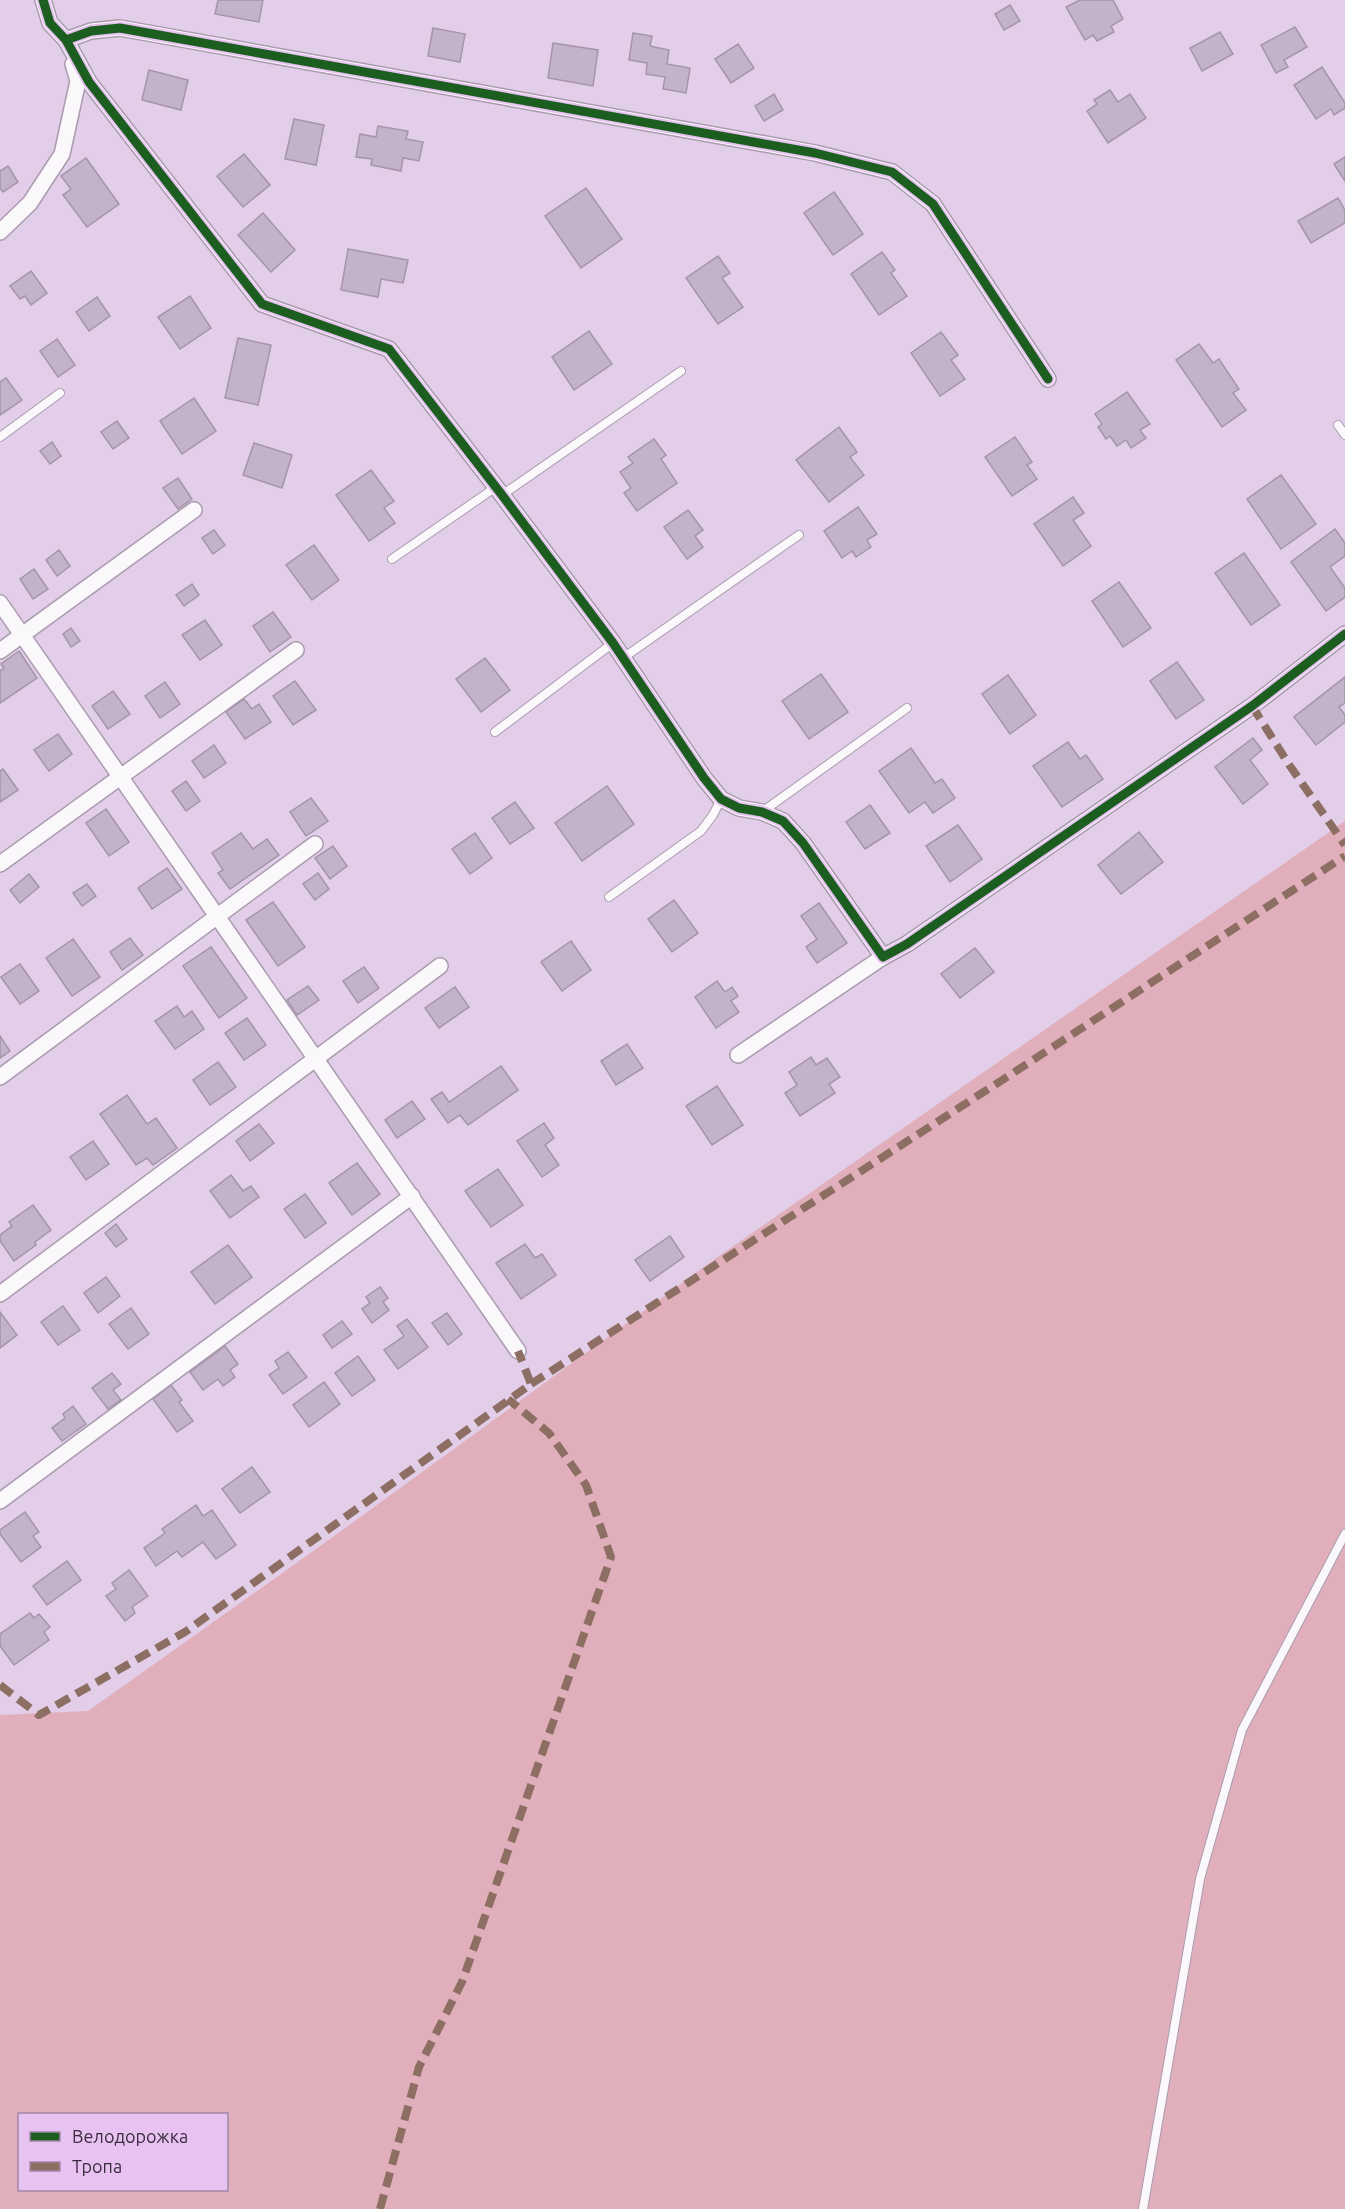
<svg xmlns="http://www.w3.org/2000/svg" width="1345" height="2209" font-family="Ubuntu,sans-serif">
<rect width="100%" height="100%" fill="#e2cee8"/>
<!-- green -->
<path fill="#e0afbb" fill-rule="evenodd" d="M 1345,821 L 1345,2209 L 0,2209 L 0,1715 L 88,1711 L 319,1547 L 722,1254 ZM 20,2114 L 226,2114 L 226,2190 L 20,2190 Z"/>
<!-- building -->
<g fill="#c4b1ca" stroke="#a495a8" stroke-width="1.5">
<path d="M 218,0 L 263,0 L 259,22 L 215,14 Z"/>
<path d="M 1080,0 L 1113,0 L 1123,19 L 1111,26 L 1114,32 L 1097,41 L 1093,35 L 1085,40 L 1066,7 Z"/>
<path d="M 1010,5 L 1020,21 L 1004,30 L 995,14 Z"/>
<path d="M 1295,27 L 1307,47 L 1284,60 L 1288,67 L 1276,73 L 1261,45 Z"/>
<path d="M 433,28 L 465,34 L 460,62 L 428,56 Z"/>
<path d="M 1220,32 L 1233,54 L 1202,71 L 1190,48 Z"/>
<path d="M 633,33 L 652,36 L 650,46 L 669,50 L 667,64 L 690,68 L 686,93 L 663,89 L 665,77 L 646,74 L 647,63 L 629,60 Z"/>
<path d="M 553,43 L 598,50 L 593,86 L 548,78 Z"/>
<path d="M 738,44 L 754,68 L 731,83 L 715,59 Z"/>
<path d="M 1322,67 L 1345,103 L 1345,108 L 1334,115 L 1331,109 L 1316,119 L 1294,85 Z"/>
<path d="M 149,70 L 188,80 L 181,110 L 142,100 Z"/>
<path d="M 1110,90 L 1118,102 L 1130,94 L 1146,118 L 1108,143 L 1087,111 L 1097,104 L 1094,100 Z"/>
<path d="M 774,94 L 783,110 L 764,121 L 755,106 Z"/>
<path d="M 294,119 L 324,125 L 316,165 L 285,159 Z"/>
<path d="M 378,126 L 408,131 L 406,139 L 423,142 L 419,161 L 403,158 L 401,171 L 371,165 L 372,159 L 356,157 L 360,134 L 376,137 Z"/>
<path d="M 244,154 L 270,185 L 243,207 L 217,176 Z"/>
<path d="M 1345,157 L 1345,181 L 1334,164 Z"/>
<path d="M 86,158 L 119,204 L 87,227 L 63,195 L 71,189 L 61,176 Z"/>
<path d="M 8,166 L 18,182 L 3,192 L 0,188 L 0,171 Z"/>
<path d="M 586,188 L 622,239 L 581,268 L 545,216 Z"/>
<path d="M 834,192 L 863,234 L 833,255 L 804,213 Z"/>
<path d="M 1338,198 L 1345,210 L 1345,223 L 1311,243 L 1298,221 Z"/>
<path d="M 263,213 L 295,250 L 271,272 L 238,235 Z"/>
<path d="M 348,249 L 408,260 L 403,283 L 381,279 L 378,297 L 341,290 Z"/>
<path d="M 882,252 L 895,270 L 891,273 L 907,296 L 879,315 L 851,274 Z"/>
<path d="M 718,256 L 730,273 L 722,278 L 743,307 L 718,324 L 686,278 Z"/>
<path d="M 31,271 L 47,293 L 31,305 L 25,296 L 20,299 L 10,286 Z"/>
<path d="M 190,296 L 211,328 L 180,349 L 158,317 Z"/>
<path d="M 97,297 L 110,316 L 89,331 L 76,312 Z"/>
<path d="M 589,331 L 612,364 L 574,390 L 552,357 Z"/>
<path d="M 941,332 L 958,355 L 951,360 L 965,379 L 940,396 L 911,353 Z"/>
<path d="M 238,338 L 271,345 L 258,405 L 225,398 Z"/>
<path d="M 57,339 L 75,365 L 58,377 L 40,351 Z"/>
<path d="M 1199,344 L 1213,363 L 1219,359 L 1239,389 L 1233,393 L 1246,410 L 1222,427 L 1176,360 Z"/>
<path d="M 6,378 L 22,400 L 0,415 L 0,382 Z"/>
<path d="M 1127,392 L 1150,424 L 1140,430 L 1146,438 L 1131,448 L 1126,440 L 1117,446 L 1110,436 L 1106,439 L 1098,427 L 1102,424 L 1095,414 Z"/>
<path d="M 194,398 L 216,431 L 182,454 L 160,421 Z"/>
<path d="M 117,421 L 129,438 L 113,449 L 101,432 Z"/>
<path d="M 839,427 L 857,452 L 850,457 L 864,475 L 829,502 L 796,460 Z"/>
<path d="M 1015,437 L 1032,462 L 1027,465 L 1037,479 L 1012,496 L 985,457 Z"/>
<path d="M 654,439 L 666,455 L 661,459 L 677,483 L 637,511 L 624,493 L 631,488 L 620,472 L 633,463 L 628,457 Z"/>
<path d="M 52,442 L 61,456 L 50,464 L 40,451 Z"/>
<path d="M 254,443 L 292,455 L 282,488 L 243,475 Z"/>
<path d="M 371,470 L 394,501 L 384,508 L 395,523 L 369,541 L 336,495 Z"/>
<path d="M 1281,475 L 1316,524 L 1281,549 L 1247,499 Z"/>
<path d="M 178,478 L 192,499 L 178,509 L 163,488 Z"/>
<path d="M 1073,497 L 1084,513 L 1073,520 L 1091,546 L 1063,566 L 1034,524 Z"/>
<path d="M 858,507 L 877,534 L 867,540 L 871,547 L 856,557 L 852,551 L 842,558 L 824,531 Z"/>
<path d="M 688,510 L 703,530 L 695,536 L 703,547 L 687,559 L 664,527 Z"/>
<path d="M 1335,529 L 1345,543 L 1345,556 L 1330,567 L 1345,588 L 1345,597 L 1326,611 L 1291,562 Z"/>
<path d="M 214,530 L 225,545 L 213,554 L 202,538 Z"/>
<path d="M 314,545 L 339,580 L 312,600 L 286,565 Z"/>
<path d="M 59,550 L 70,566 L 57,576 L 46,560 Z"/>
<path d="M 1244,553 L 1280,605 L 1251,625 L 1215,573 Z"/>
<path d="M 34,569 L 48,589 L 33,599 L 20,579 Z"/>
<path d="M 1119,582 L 1151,628 L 1123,647 L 1092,601 Z"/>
<path d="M 192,584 L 199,595 L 184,606 L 176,595 Z"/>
<path d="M 273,612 L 291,637 L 270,652 L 253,626 Z"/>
<path d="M 205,620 L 222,645 L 200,660 L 182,635 Z"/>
<path d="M 71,628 L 80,641 L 71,647 L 63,634 Z"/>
<path d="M 19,651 L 37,678 L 0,703 L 0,671 L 4,668 L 1,664 Z"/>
<path d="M 485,658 L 510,690 L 481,712 L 456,679 Z"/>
<path d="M 1177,662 L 1204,700 L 1176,719 L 1150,681 Z"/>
<path d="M 821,674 L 848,712 L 809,739 L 782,701 Z"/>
<path d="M 1008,675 L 1036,715 L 1010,734 L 982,694 Z"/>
<path d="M 1345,677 L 1345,703 L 1339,707 L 1345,715 L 1345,722 L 1316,745 L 1294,717 Z"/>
<path d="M 295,681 L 316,710 L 293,725 L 273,696 Z"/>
<path d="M 165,682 L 180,704 L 160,718 L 145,696 Z"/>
<path d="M 113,691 L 130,714 L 108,729 L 92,706 Z"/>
<path d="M 244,699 L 252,709 L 259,704 L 271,722 L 245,739 L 226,712 Z"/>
<path d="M 58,734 L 72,754 L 49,771 L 34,750 Z"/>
<path d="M 1253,738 L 1262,750 L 1250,760 L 1268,784 L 1243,804 L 1215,767 Z"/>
<path d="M 1068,742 L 1080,759 L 1086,755 L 1103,779 L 1062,807 L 1033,766 Z"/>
<path d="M 214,745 L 226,763 L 204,778 L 192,761 Z"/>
<path d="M 911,748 L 935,783 L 942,779 L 955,798 L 933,813 L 925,802 L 909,813 L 879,771 Z"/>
<path d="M 3,769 L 18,790 L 0,802 L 0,771 Z"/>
<path d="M 186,781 L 200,801 L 186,811 L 172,791 Z"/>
<path d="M 607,786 L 634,824 L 582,861 L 555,823 Z"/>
<path d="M 311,798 L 328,821 L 306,836 L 290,812 Z"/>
<path d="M 515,802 L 534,828 L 510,844 L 492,818 Z"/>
<path d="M 870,805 L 890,833 L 865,849 L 846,822 Z"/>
<path d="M 106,809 L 129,842 L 109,856 L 86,823 Z"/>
<path d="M 958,825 L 982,859 L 950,882 L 926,846 Z"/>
<path d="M 1139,832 L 1163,862 L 1121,894 L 1098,865 Z"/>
<path d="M 241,833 L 253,849 L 267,839 L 279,855 L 230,889 L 218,873 L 223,870 L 212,853 Z"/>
<path d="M 475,833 L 492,858 L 470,874 L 452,849 Z"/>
<path d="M 333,846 L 347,866 L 330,879 L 315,858 Z"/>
<path d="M 167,868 L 182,889 L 152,909 L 138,888 Z"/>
<path d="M 318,873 L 329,889 L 315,900 L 303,884 Z"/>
<path d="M 29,874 L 39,887 L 20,903 L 10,890 Z"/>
<path d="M 87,884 L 96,896 L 82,906 L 73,893 Z"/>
<path d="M 674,900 L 698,933 L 672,952 L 648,919 Z"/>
<path d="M 273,902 L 305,947 L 278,966 L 246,920 Z"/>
<path d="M 819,903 L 847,943 L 817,963 L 806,947 L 817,939 L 801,916 Z"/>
<path d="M 130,938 L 143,955 L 122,970 L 110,952 Z"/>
<path d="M 73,939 L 100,977 L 72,996 L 46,958 Z"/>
<path d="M 571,941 L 591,970 L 562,991 L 541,962 Z"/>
<path d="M 211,947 L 247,998 L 219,1018 L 183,966 Z"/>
<path d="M 975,948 L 994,972 L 960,998 L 941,974 Z"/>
<path d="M 20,964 L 39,991 L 20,1004 L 1,977 Z"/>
<path d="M 364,967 L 379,988 L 358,1003 L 343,981 Z"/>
<path d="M 717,981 L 725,992 L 732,987 L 738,996 L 731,1001 L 739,1012 L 716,1028 L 695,997 Z"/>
<path d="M 308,986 L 319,1000 L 297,1015 L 287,1000 Z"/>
<path d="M 455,987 L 469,1007 L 439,1028 L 425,1008 Z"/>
<path d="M 177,1006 L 184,1017 L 192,1011 L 204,1029 L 175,1049 L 155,1021 Z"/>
<path d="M 247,1018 L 266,1045 L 244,1060 L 225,1033 Z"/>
<path d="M 0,1036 L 10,1051 L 0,1058 Z"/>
<path d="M 627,1044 L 643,1068 L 616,1085 L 601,1061 Z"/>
<path d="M 811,1057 L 816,1065 L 827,1058 L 840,1077 L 829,1084 L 835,1093 L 800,1116 L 785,1093 L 797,1085 L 789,1072 Z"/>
<path d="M 218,1062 L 236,1087 L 210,1105 L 193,1080 Z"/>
<path d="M 501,1066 L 518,1090 L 468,1125 L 460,1115 L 448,1123 L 431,1099 L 442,1092 L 449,1102 Z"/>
<path d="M 717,1086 L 743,1125 L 712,1145 L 686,1106 Z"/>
<path d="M 127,1095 L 147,1124 L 156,1118 L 177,1148 L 153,1165 L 147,1158 L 136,1165 L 100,1114 Z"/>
<path d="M 412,1101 L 425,1119 L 397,1138 L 385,1120 Z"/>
<path d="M 544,1123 L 554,1138 L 545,1145 L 559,1165 L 542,1177 L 517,1141 Z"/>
<path d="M 259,1124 L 274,1143 L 250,1161 L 236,1141 Z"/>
<path d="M 93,1141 L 109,1164 L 86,1180 L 70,1157 Z"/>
<path d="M 357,1163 L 380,1194 L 352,1215 L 329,1183 Z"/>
<path d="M 498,1169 L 523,1205 L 491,1227 L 465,1191 Z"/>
<path d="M 231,1175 L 243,1191 L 251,1186 L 259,1197 L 230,1218 L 210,1191 Z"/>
<path d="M 305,1194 L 326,1223 L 305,1238 L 284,1209 Z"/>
<path d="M 33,1205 L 51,1230 L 35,1242 L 36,1245 L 14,1261 L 0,1241 L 0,1235 L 12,1226 L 9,1222 Z"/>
<path d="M 116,1224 L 127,1239 L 116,1247 L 105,1233 Z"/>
<path d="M 670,1236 L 684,1257 L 650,1281 L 635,1260 Z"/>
<path d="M 525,1244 L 535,1258 L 542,1254 L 556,1275 L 521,1299 L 496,1263 Z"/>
<path d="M 228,1245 L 252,1277 L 215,1304 L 191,1272 Z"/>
<path d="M 106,1277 L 120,1296 L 98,1313 L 84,1293 Z"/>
<path d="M 380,1287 L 388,1298 L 383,1302 L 389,1310 L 372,1323 L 362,1309 L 370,1303 L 366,1297 Z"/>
<path d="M 63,1306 L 80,1330 L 58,1345 L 41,1322 Z"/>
<path d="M 131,1308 L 149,1334 L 128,1349 L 109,1324 Z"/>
<path d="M 0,1312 L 17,1335 L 0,1348 Z"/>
<path d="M 447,1313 L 462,1334 L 448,1345 L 432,1323 Z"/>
<path d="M 407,1319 L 428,1347 L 398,1369 L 384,1350 L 404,1336 L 397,1326 Z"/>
<path d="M 342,1321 L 352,1334 L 332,1348 L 323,1335 Z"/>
<path d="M 225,1346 L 238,1364 L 230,1370 L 235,1377 L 223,1386 L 218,1379 L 203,1390 L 190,1372 Z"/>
<path d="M 288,1352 L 307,1377 L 283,1394 L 269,1375 L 279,1368 L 275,1361 Z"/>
<path d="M 358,1356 L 375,1380 L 352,1396 L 335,1373 Z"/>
<path d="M 112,1373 L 121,1384 L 113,1390 L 121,1400 L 108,1409 L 92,1388 Z"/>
<path d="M 324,1382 L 340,1404 L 309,1427 L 293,1405 Z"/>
<path d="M 171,1385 L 182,1400 L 179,1402 L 193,1421 L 177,1432 L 153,1399 Z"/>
<path d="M 73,1406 L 86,1424 L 62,1441 L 52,1428 L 65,1418 L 63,1414 Z"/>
<path d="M 252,1467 L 270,1492 L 240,1513 L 222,1489 Z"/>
<path d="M 196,1505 L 203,1516 L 212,1510 L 236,1545 L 216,1559 L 203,1542 L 182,1557 L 177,1551 L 156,1566 L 144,1548 L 165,1533 L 162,1529 Z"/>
<path d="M 25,1512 L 39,1532 L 33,1536 L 41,1547 L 21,1562 L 0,1534 L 0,1530 Z"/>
<path d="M 67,1561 L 81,1580 L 47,1605 L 33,1586 Z"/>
<path d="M 129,1570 L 148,1596 L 132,1607 L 135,1613 L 125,1621 L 106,1596 L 116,1589 L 112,1583 Z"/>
<path d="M 30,1613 L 34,1618 L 39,1614 L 50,1627 L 44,1632 L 49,1640 L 14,1665 L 0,1646 L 0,1634 Z"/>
</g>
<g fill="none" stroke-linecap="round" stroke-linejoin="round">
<defs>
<g id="service">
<path d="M 1338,425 L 1345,435"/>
<path d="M 0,437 L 60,393"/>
<path d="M 502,495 L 681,371"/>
<path d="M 392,559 L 496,487"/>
<path d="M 623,658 L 799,535"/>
<path d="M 495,732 L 613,643"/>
<path d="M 762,812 L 907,708"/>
<path d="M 609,897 L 701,831 L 713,815 L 721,799"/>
<path d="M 1143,2209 L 1200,1879 L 1242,1730 L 1345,1534"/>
</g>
<g id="minor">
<path d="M 43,0 L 50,23 L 66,40 L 91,31 L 120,28 L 815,153 L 892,172 L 933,204 L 1048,379"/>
<path d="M 66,40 L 89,82 L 262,304 L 389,349 L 502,495 L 613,643 L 704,778 L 721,799 L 739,808 L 762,812 L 783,821 L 803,843 L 883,957 L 907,944 L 1252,706 L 1345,634"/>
<path d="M 0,232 L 30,203 L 62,154 L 78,81 L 73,64"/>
<path d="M 0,603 L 518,1351"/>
<path d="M 0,651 L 194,510"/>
<path d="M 0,864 L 296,650"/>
<path d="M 738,1055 L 883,957"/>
<path d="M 0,1077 L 315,844"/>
<path d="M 0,1294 L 440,966"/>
<path d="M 0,1501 L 412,1196"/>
</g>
</defs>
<!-- service casing -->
<use href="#service" stroke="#aa9baf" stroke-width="10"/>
<!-- minor casing -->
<use href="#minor" stroke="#aa9baf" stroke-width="18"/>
<!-- service -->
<use href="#service" stroke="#fbf8fc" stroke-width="8"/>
<!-- minor -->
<use href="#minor" stroke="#fbf8fc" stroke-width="15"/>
<!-- quiet -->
<g stroke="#8d6e63" stroke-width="8" stroke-dasharray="15 8" stroke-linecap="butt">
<path d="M 1252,706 L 1290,766 L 1345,845"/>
<path d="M 531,1384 L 1010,1075 L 1345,856"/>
<path d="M 0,1685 L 39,1715 L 185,1632 L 531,1384 L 518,1351"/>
<path d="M 380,2209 L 419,2067 L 462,1982 L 611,1557 L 586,1485 L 549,1433 L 508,1399"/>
</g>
<defs>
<g id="cycleway">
<path d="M 43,0 L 50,23 L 66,40 L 91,31 L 120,28 L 815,153 L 892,172 L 933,204 L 1048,379"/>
<path d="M 66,40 L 89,82 L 262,304 L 389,349 L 502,495 L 613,643 L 704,778 L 721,799 L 739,808 L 762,812 L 783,821 L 803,843 L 883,957 L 907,944 L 1252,706 L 1345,634"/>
</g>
</defs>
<!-- cycleway casing -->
<use href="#cycleway" stroke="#e8c3f2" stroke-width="13"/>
<!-- cycleway -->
<use href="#cycleway" stroke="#1b5e20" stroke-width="9"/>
</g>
<!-- legend -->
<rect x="18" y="2113" width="210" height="78" fill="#e8c3f2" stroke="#a387aa" stroke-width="1.5"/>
<rect x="30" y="2132" width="30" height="9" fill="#1b5e20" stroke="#a387aa" stroke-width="1.5"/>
<text x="72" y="2143" font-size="18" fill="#3b2d3f">Велодорожка</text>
<rect x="30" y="2162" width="30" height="9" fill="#8d6e63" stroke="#a387aa" stroke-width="1.5"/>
<text x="72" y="2173" font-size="18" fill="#3b2d3f">Тропа</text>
</svg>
